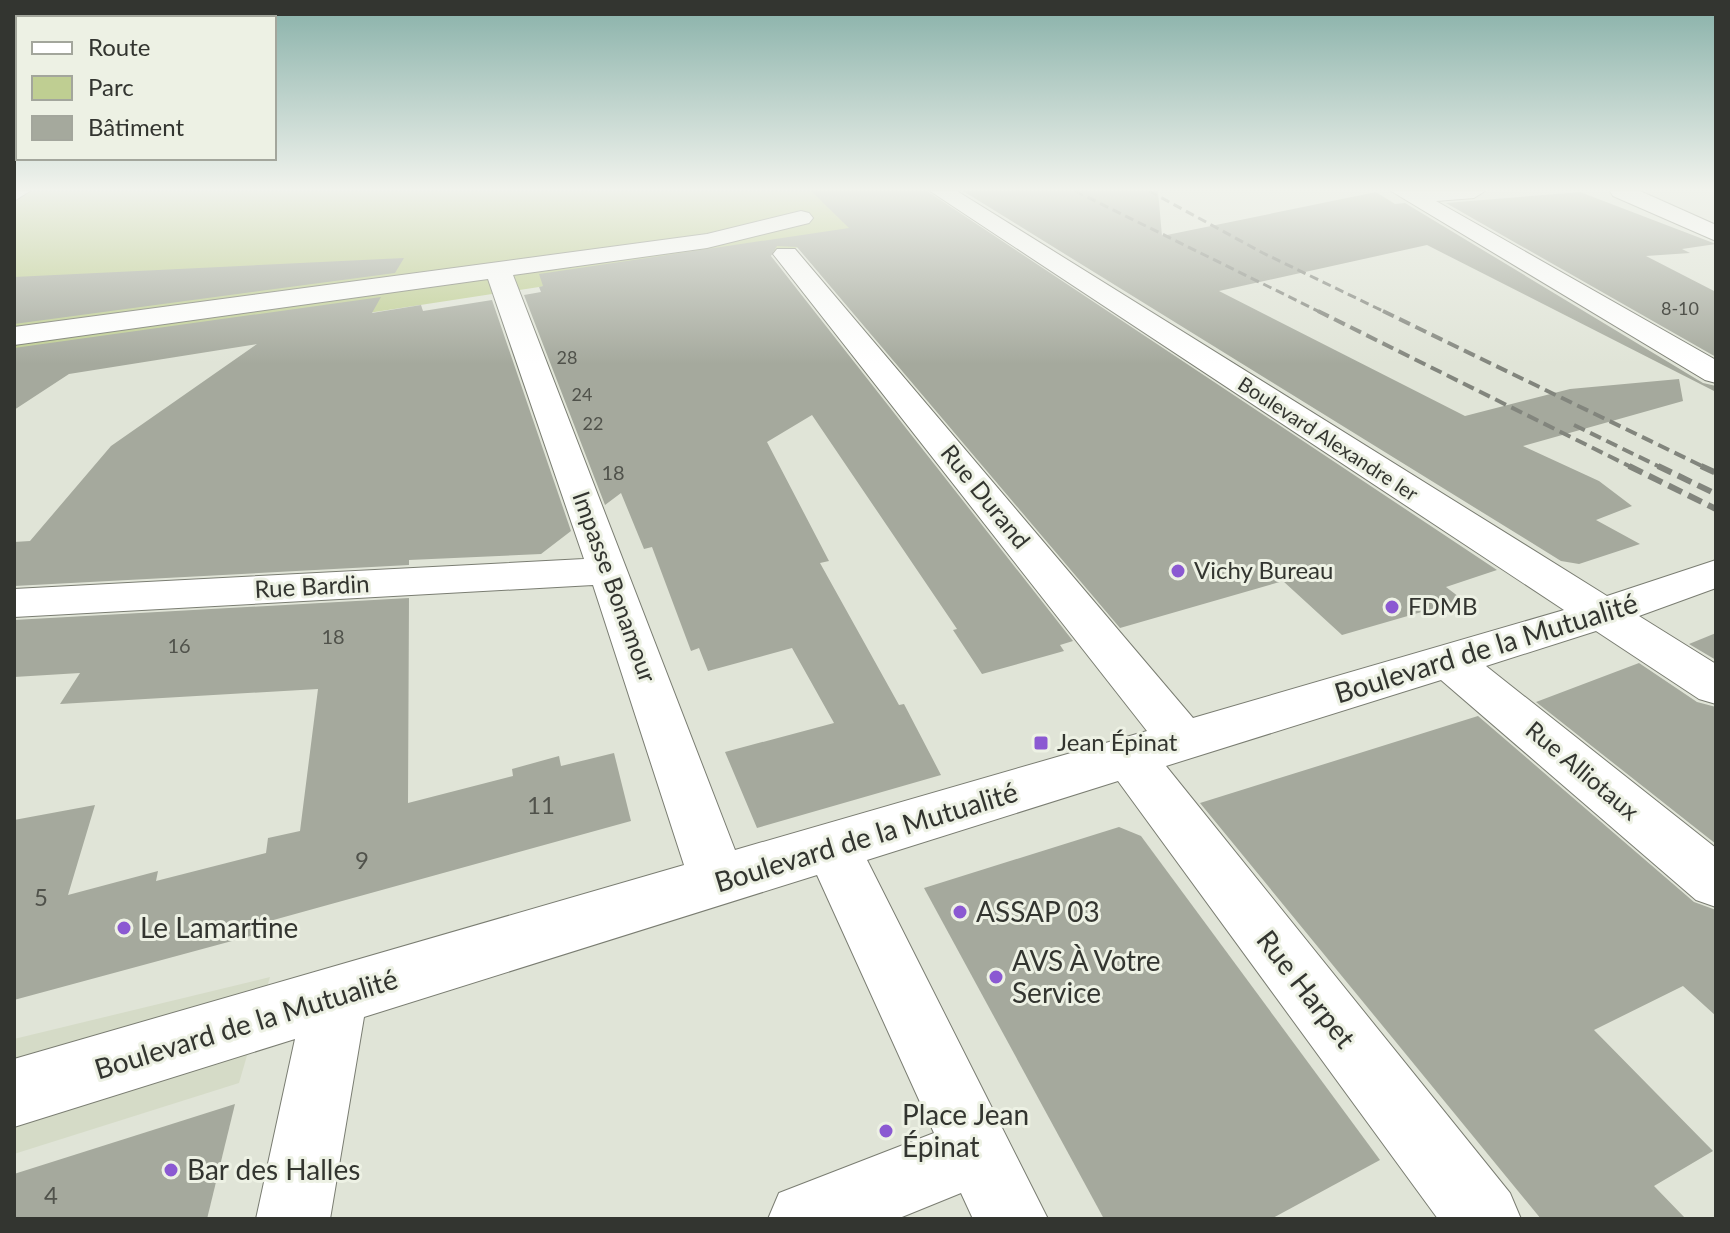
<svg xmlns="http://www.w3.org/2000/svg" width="1730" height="1233" font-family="Lato,sans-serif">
<rect width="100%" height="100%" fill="#e0e4d7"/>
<!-- built -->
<path fill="#d5dbc7" d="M 270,977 L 239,1083 L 14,1154 L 14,1039 Z"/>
<!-- green -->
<path fill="#bfce92" d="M 14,191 L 919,191 L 899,232 L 14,367 Z"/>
<!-- building -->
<g fill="#a5a99d">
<path d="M 811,191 L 927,191 L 1497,570 L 1446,587 L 1463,600 L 1342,635 L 1283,581 L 1120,628 L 797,247 L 777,246 L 771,256 L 1073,641 L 1060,645 L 1064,651 L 982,674 L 953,630 L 957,629 L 812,415 L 767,442 L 829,561 L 820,563 L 899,705 L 904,704 L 941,775 L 757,828 L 725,752 L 834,723 L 792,648 L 708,671 L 699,648 L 691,651 L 652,547 L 644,549 L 621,493 L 605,505 L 524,295 L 541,292 L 539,287 L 543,286 L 539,274 L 849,228 Z"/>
<path d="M 963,191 L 1158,191 L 1162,236 L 1376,192 L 1395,204 L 1405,203 L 1703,383 L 1716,386 L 1716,392 L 1427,245 L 1219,291 L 1465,416 L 1570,389 L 1679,379 L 1683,401 L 1523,446 L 1599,481 L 1632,506 L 1596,520 L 1640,544 L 1579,564 L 1561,561 Z"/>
<path d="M 1580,192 L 1716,244 L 1682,249 L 1690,253 L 1646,256 L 1716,292 L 1716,357 L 1446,203 Z"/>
<path d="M 404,258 L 395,273 L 14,324 L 14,277 Z"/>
<path d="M 381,297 L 372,313 L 421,305 L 423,311 L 492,300 L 571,531 L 541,554 L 409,560 L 409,565 L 14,586 L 14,542 L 30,541 L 111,446 L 257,344 L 69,374 L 14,410 L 14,348 Z"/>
<path d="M 409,598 L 408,803 L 513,776 L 512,769 L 559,756 L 561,766 L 614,753 L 631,821 L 259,924 L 258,934 L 14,1000 L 14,820 L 95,805 L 68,895 L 158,871 L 156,881 L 266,853 L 268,838 L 300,831 L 318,689 L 60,704 L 80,673 L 14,677 L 14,620 Z"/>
<path d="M 1716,633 L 1716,660 L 1689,644 Z"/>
<path d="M 1639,663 L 1697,702 L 1716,707 L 1716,844 L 1536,702 Z"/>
<path d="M 1478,716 L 1694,902 L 1716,910 L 1716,1016 L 1683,986 L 1594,1030 L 1713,1151 L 1654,1186 L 1686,1219 L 1541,1219 L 1200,803 Z"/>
<path d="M 1119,827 L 1141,836 L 1380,1160 L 1271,1219 L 1104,1219 L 924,888 Z"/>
<path d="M 235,1104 L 207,1219 L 14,1219 L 14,1174 Z"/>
</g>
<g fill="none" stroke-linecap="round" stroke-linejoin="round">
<defs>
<g id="minor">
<path d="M 14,191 L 30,191 L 14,201 Z"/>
<path d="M 930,191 L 957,191 L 1607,596 L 1716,560 L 1716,588 L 1639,616 L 1716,664 L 1716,704 L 1699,699 L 1596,631 L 1486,666 L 1716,848 L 1716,907 L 1696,900 L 1441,680 L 1166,766 L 1510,1193 L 1521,1219 L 1438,1219 L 1118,781 L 867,860 L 1048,1219 L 973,1219 L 961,1193 L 897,1219 L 768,1219 L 779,1193 L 934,1133 L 817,875 L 364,1017 L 330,1219 L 256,1219 L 295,1039 L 14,1127 L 14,1059 L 684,865 L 593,585 L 14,617 L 14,589 L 584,559 L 488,279 L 14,345 L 14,327 L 707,234 L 801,211 L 809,213 L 813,218 L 809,223 L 707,248 L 513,275 L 735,850 L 1147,731 L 777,259 L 773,254 L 777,249 L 795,249 L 1193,718 L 1564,610 Z"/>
<path d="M 1391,191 L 1485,191 L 1474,198 L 1436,201 L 1716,360 L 1716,383 L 1705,380 Z"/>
<path d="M 1610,191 L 1640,191 L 1716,225 L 1716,241 L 1613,196 Z"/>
</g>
</defs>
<!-- minor casing -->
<use href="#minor" stroke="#7a7d72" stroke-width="2"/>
<!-- minor -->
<use href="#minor" fill="#fff" fill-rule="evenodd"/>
<!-- rail-far2 -->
<g stroke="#82857d" stroke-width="3" stroke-dasharray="9 5" stroke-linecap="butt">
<path d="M 1075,191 L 1322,313"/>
<path d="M 1149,191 L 1263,253 L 1387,313"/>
</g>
<!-- rail-far1 -->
<g stroke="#82857d" stroke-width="4" stroke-dasharray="12 6" stroke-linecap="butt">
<path d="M 1318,311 L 1633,468"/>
<path d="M 1383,311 L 1706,468"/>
<path d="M 1574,425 L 1662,468"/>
</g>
<!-- rail -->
<g stroke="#82857d" stroke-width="6" stroke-dasharray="15 7" stroke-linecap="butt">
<path d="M 1629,466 L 1716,509"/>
<path d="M 1658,466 L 1716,494"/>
<path d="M 1701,466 L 1716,473"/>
</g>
</g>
<!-- sky -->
<linearGradient id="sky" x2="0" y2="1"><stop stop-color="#87b0a8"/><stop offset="0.52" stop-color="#f1f3ed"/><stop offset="1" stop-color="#f1f3ed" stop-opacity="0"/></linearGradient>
<rect width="1730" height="364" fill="url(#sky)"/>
<!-- markers -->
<g fill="#8b59d2" stroke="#edf1e4" stroke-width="3">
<circle cx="1178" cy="571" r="8"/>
<circle cx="1392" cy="607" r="8"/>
<rect x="1033" y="735" width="16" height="16" rx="4"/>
<circle cx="960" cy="912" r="8"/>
<circle cx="124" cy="928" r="8"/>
<circle cx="996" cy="977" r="8"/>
<circle cx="886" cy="1131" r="8"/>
<circle cx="171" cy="1170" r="8"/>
</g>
<g text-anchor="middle" stroke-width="6" stroke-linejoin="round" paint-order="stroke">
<!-- far-number labels -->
<g font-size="18" fill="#50524b">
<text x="1680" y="315">8-10</text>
<text x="567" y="364">28</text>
<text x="582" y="401">24</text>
<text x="593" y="430">22</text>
</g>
<!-- far-street labels -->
<g font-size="20" fill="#333530" stroke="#edf1e4">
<text transform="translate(1328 439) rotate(33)" y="7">Boulevard Alexandre Ier</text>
</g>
<!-- number labels -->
<g font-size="20" fill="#50524b">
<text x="613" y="480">18</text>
<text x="333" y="644">18</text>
<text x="179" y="653">16</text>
</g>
<!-- street labels -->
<g font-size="24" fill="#333530" stroke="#edf1e4">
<text transform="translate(985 497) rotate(51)" y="8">Rue Durand</text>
<text transform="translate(312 587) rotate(-3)" y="8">Rue Bardin</text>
<text transform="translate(614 587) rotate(70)" y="8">Impasse Bonamour</text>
<text transform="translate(1582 771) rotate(40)" y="8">Rue Alliotaux</text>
</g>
<!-- poi labels -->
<g font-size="24" fill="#333530" stroke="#edf1e4" text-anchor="start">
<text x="1194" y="579">Vichy Bureau</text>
<text x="1408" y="615">FDMB</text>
<text x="1057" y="751">Jean Épinat</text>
</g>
<!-- near-number labels -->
<g font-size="24" fill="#50524b">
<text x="541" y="814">11</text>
<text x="362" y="869">9</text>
<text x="41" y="906">5</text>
<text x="51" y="1204">4</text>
</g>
<!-- near-street labels -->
<g font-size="28" fill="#333530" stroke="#edf1e4">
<text transform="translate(1486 648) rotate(-17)" y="10">Boulevard de la Mutualité</text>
<text transform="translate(866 837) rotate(-17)" y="10">Boulevard de la Mutualité</text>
<text transform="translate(1306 989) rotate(52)" y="10">Rue Harpet</text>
<text transform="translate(246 1024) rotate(-17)" y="10">Boulevard de la Mutualité</text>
</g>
<!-- near-poi labels -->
<g font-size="28" fill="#333530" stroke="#edf1e4" text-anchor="start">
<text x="976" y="922">ASSAP 03</text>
<text x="140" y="938">Le Lamartine</text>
<text x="1012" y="971">AVS À Votre<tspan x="1012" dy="32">Service</tspan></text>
<text x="902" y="1125">Place Jean<tspan x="902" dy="32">Épinat</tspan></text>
<text x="187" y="1180">Bar des Halles</text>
</g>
</g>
<!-- border -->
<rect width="1730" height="1233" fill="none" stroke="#333530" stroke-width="32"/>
<!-- legend -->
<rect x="16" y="16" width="260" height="144" fill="#edf1e4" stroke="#a3a69c" stroke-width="2"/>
<rect x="32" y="42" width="40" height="12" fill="#ffffff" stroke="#a3a69c" stroke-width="2"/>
<text x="88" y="56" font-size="24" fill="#333530">Route</text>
<rect x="32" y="76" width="40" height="24" fill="#bfce92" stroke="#a3a69c" stroke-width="2"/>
<text x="88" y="96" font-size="24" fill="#333530">Parc</text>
<rect x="32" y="116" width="40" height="24" fill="#a5a99d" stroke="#a3a69c" stroke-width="2"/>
<text x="88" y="136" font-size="24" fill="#333530">Bâtiment</text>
</svg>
